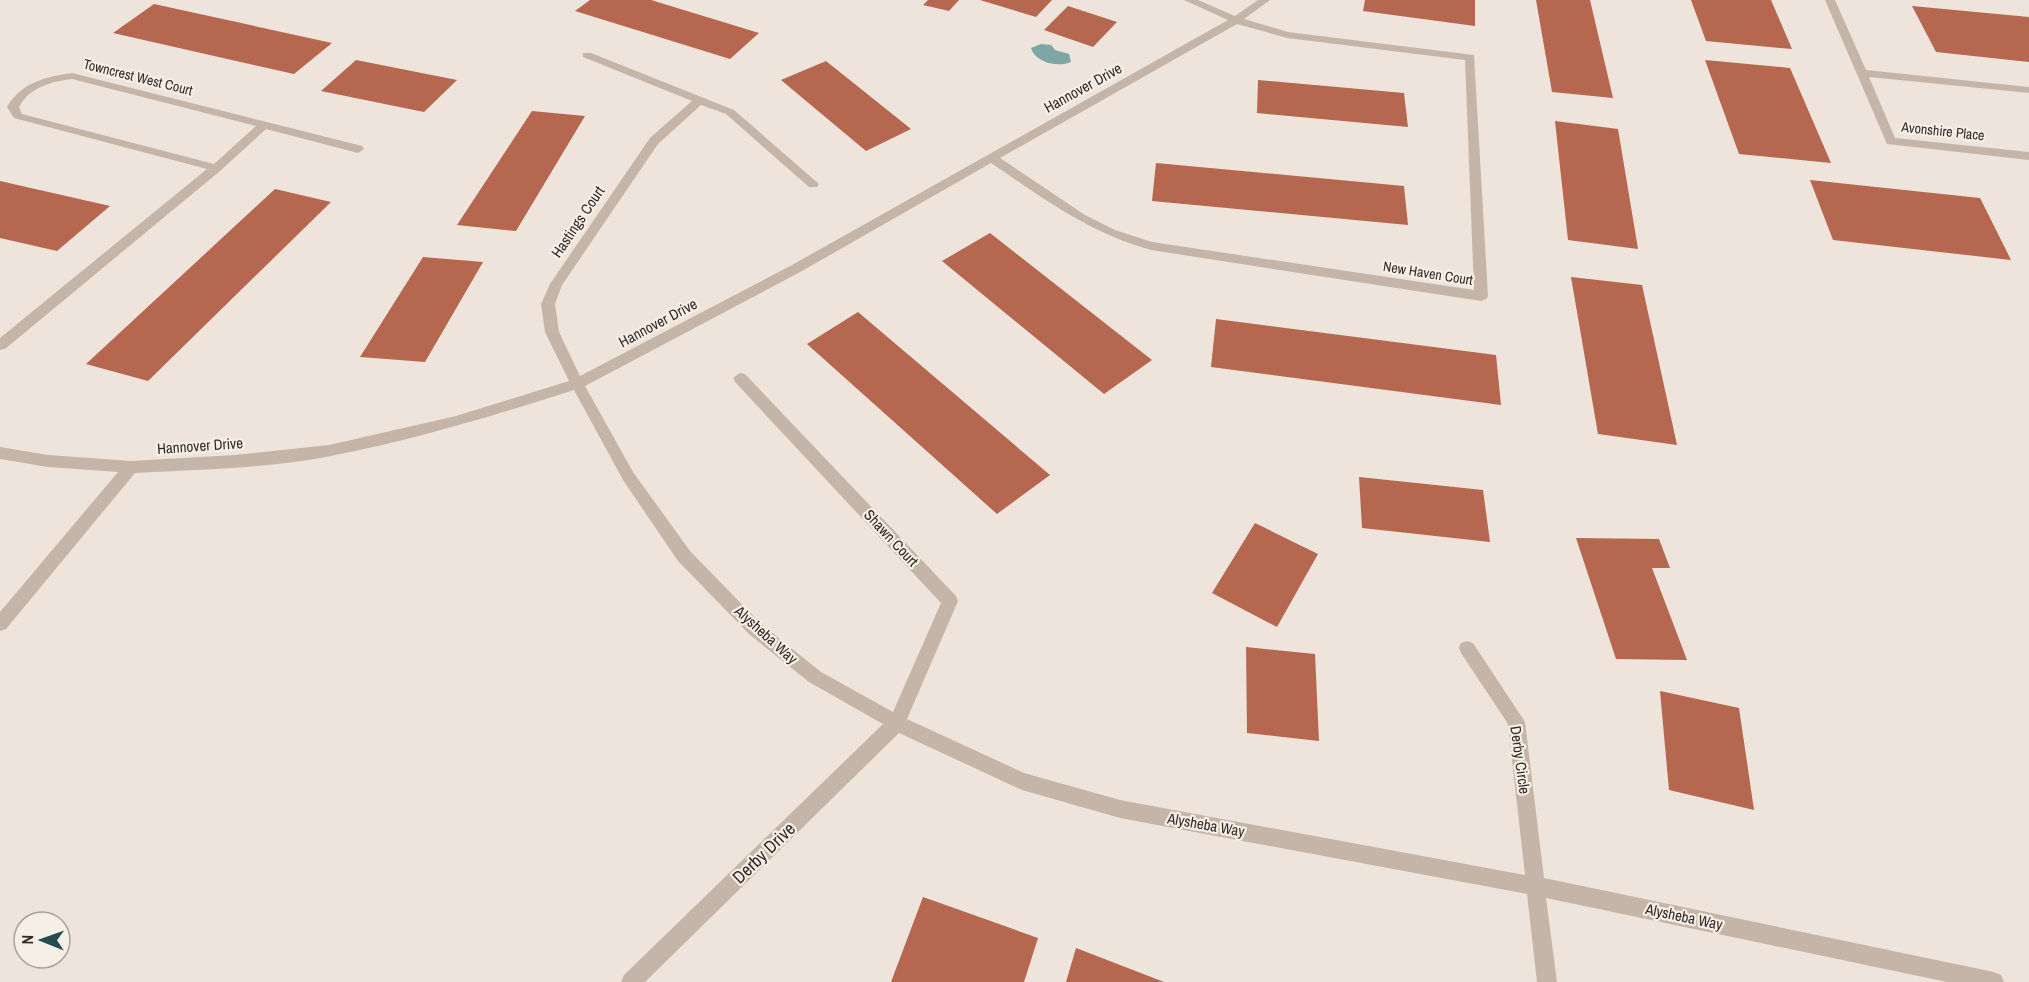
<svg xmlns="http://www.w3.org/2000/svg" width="2029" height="982" font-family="'Archivo Narrow',sans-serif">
<rect width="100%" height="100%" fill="#eee4db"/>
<!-- water -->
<path fill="#7da6a7" d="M 1041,44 L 1051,45 L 1055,50 L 1069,54 L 1071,62 C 1057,68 1035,62 1031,48 Z"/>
<!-- building -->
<g fill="#b66750">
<path d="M 590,0 L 651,0 L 759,33 L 730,59 L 575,11 Z"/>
<path d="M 928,0 L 959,0 L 949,11 L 923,5 Z"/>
<path d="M 980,0 L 1052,0 L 1036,17 Z"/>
<path d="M 1365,0 L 1475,0 L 1475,26 L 1363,11 Z"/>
<path d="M 1536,0 L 1590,0 L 1613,98 L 1552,92 Z"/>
<path d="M 1691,0 L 1771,0 L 1792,49 L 1706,41 Z"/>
<path d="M 154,4 L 332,43 L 294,74 L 113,33 Z"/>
<path d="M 1068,6 L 1117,22 L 1093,47 L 1044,30 Z"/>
<path d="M 1912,6 L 2029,17 L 2029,62 L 1936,52 Z"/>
<path d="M 356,60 L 457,80 L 424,112 L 321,91 Z"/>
<path d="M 1705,60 L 1790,68 L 1831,163 L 1739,154 Z"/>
<path d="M 826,61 L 911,129 L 866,151 L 781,80 Z"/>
<path d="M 1258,80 L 1404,93 L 1408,127 L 1257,113 Z"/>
<path d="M 532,111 L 585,116 L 516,231 L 457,225 Z"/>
<path d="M 1555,121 L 1618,129 L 1638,249 L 1568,240 Z"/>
<path d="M 1156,163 L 1404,186 L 1408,225 L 1152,201 Z"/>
<path d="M 1810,180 L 1980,198 L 2011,260 L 1833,240 Z"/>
<path d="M 0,181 L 110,206 L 57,251 L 0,238 Z"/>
<path d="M 275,189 L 331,202 L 148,381 L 86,364 Z"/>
<path d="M 990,233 L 1152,360 L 1104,394 L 942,261 Z"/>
<path d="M 423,257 L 483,262 L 425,362 L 360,357 Z"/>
<path d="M 1571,277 L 1642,285 L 1677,445 L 1598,434 Z"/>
<path d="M 858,312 L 1050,475 L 997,514 L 807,344 Z"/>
<path d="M 1216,319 L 1496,355 L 1501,405 L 1211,367 Z"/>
<path d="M 1359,477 L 1483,490 L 1490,542 L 1362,528 Z"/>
<path d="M 1255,523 L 1318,554 L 1277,627 L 1212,593 Z"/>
<path d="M 1576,538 L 1659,539 L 1670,568 L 1652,568 L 1687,660 L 1616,659 Z"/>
<path d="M 1246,647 L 1315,654 L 1319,741 L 1247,733 Z"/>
<path d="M 1660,691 L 1739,708 L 1754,810 L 1669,790 Z"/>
<path d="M 923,897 L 1038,938 L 1024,982 L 891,982 Z"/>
<path d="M 1076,948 L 1164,982 L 1066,982 Z"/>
</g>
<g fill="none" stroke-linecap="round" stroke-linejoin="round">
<!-- minor -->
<g fill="#c4b5a8" fill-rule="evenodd">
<path d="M 1184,0 L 1198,0 L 1235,16 L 1258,0 L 1270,0 L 1244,19 L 1288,32 L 1474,55 L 1488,296 L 1486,299 L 1481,301 L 1151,250 C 1089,233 1044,199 991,163 L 802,271 L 585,386 L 633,472 L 690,551 L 761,624 L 821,672 L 893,712 L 941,603 L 735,382 L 733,378 L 740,373 L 745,374 L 956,596 L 958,601 L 907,719 L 1024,773 L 1120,800 L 1525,875 L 1508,724 L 1461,653 L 1459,648 L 1461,643 L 1467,641 L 1473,643 L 1525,722 L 1544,878 L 1994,972 L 2001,975 L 2004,982 L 1947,982 L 1546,898 L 1557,982 L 1537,982 L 1527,894 L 1120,818 L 1022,790 L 899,733 L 645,982 L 621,982 L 624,975 L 883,724 L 809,682 L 749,634 L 678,561 L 623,480 L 574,390 C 493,416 414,440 331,456 C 267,469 200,469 135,473 L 6,629 L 0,631 L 0,612 L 118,472 L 48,467 L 0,459 L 0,447 L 48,455 L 131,461 L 235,455 L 329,445 L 456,416 L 569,381 L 545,332 L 541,304 L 550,284 L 650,138 L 692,101 L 583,57 L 583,53 L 591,53 L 734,110 L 819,184 L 817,187 L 809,187 L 726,114 L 701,105 L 658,144 L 562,285 L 555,304 L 559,332 L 580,376 L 792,265 L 1228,20 ZM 1237,24 L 1287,38 L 1465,60 L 1474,290 L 1152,242 L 1115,230 L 1085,215 L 1000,158 Z"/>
<path d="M 1825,0 L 1835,0 L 1866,70 L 2029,87 L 2029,93 L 1869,77 L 1895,138 L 2029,152 L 2029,160 L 1887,144 Z"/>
<path d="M 72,73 L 362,146 L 364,149 L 358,153 L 266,129 L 220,171 L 5,349 L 0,350 L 0,338 L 207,169 L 14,118 L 7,107 C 22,82 45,77 72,73 ZM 72,79 L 256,126 L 214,164 L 22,114 L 19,107 C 30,87 50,82 72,79 Z"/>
</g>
</g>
<g text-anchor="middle" stroke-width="4.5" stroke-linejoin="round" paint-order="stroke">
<!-- far-street labels -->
<g font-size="14" fill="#322a27" stroke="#f6efe6">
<text transform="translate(138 77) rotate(14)" y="5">Towncrest West Court</text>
<text transform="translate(1943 131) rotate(6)" y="5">Avonshire Place</text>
<text transform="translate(1428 273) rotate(9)" y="5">New Haven Court</text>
</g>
<!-- street labels -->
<g font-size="15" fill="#322a27" stroke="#f6efe6">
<text transform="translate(1083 88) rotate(-29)" y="5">Hannover Drive</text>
<text transform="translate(578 222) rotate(-56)" y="5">Hastings Court</text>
<text transform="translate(658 323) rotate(-28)" y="5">Hannover Drive</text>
<text transform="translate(200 446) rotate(-4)" y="5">Hannover Drive</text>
<text transform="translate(891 538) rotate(47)" y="5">Shawn Court</text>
<text transform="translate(766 635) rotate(42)" y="5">Alysheba Way</text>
<text transform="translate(1520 760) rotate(82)" y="5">Derby Circle</text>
<text transform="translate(1206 825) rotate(10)" y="5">Alysheba Way</text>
<text transform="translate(1684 917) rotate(12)" y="5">Alysheba Way</text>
</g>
<!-- near-street labels -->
<g font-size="18" fill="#322a27" stroke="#f6efe6">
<text transform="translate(764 853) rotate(-44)" y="6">Derby Drive</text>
</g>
</g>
<!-- north arrow -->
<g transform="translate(42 940) rotate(271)"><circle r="28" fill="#f6efe6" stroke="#a8a09a" stroke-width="1.5"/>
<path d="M0-4.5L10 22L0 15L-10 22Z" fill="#224c4e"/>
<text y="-9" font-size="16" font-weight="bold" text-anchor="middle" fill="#322a27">N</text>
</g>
</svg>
